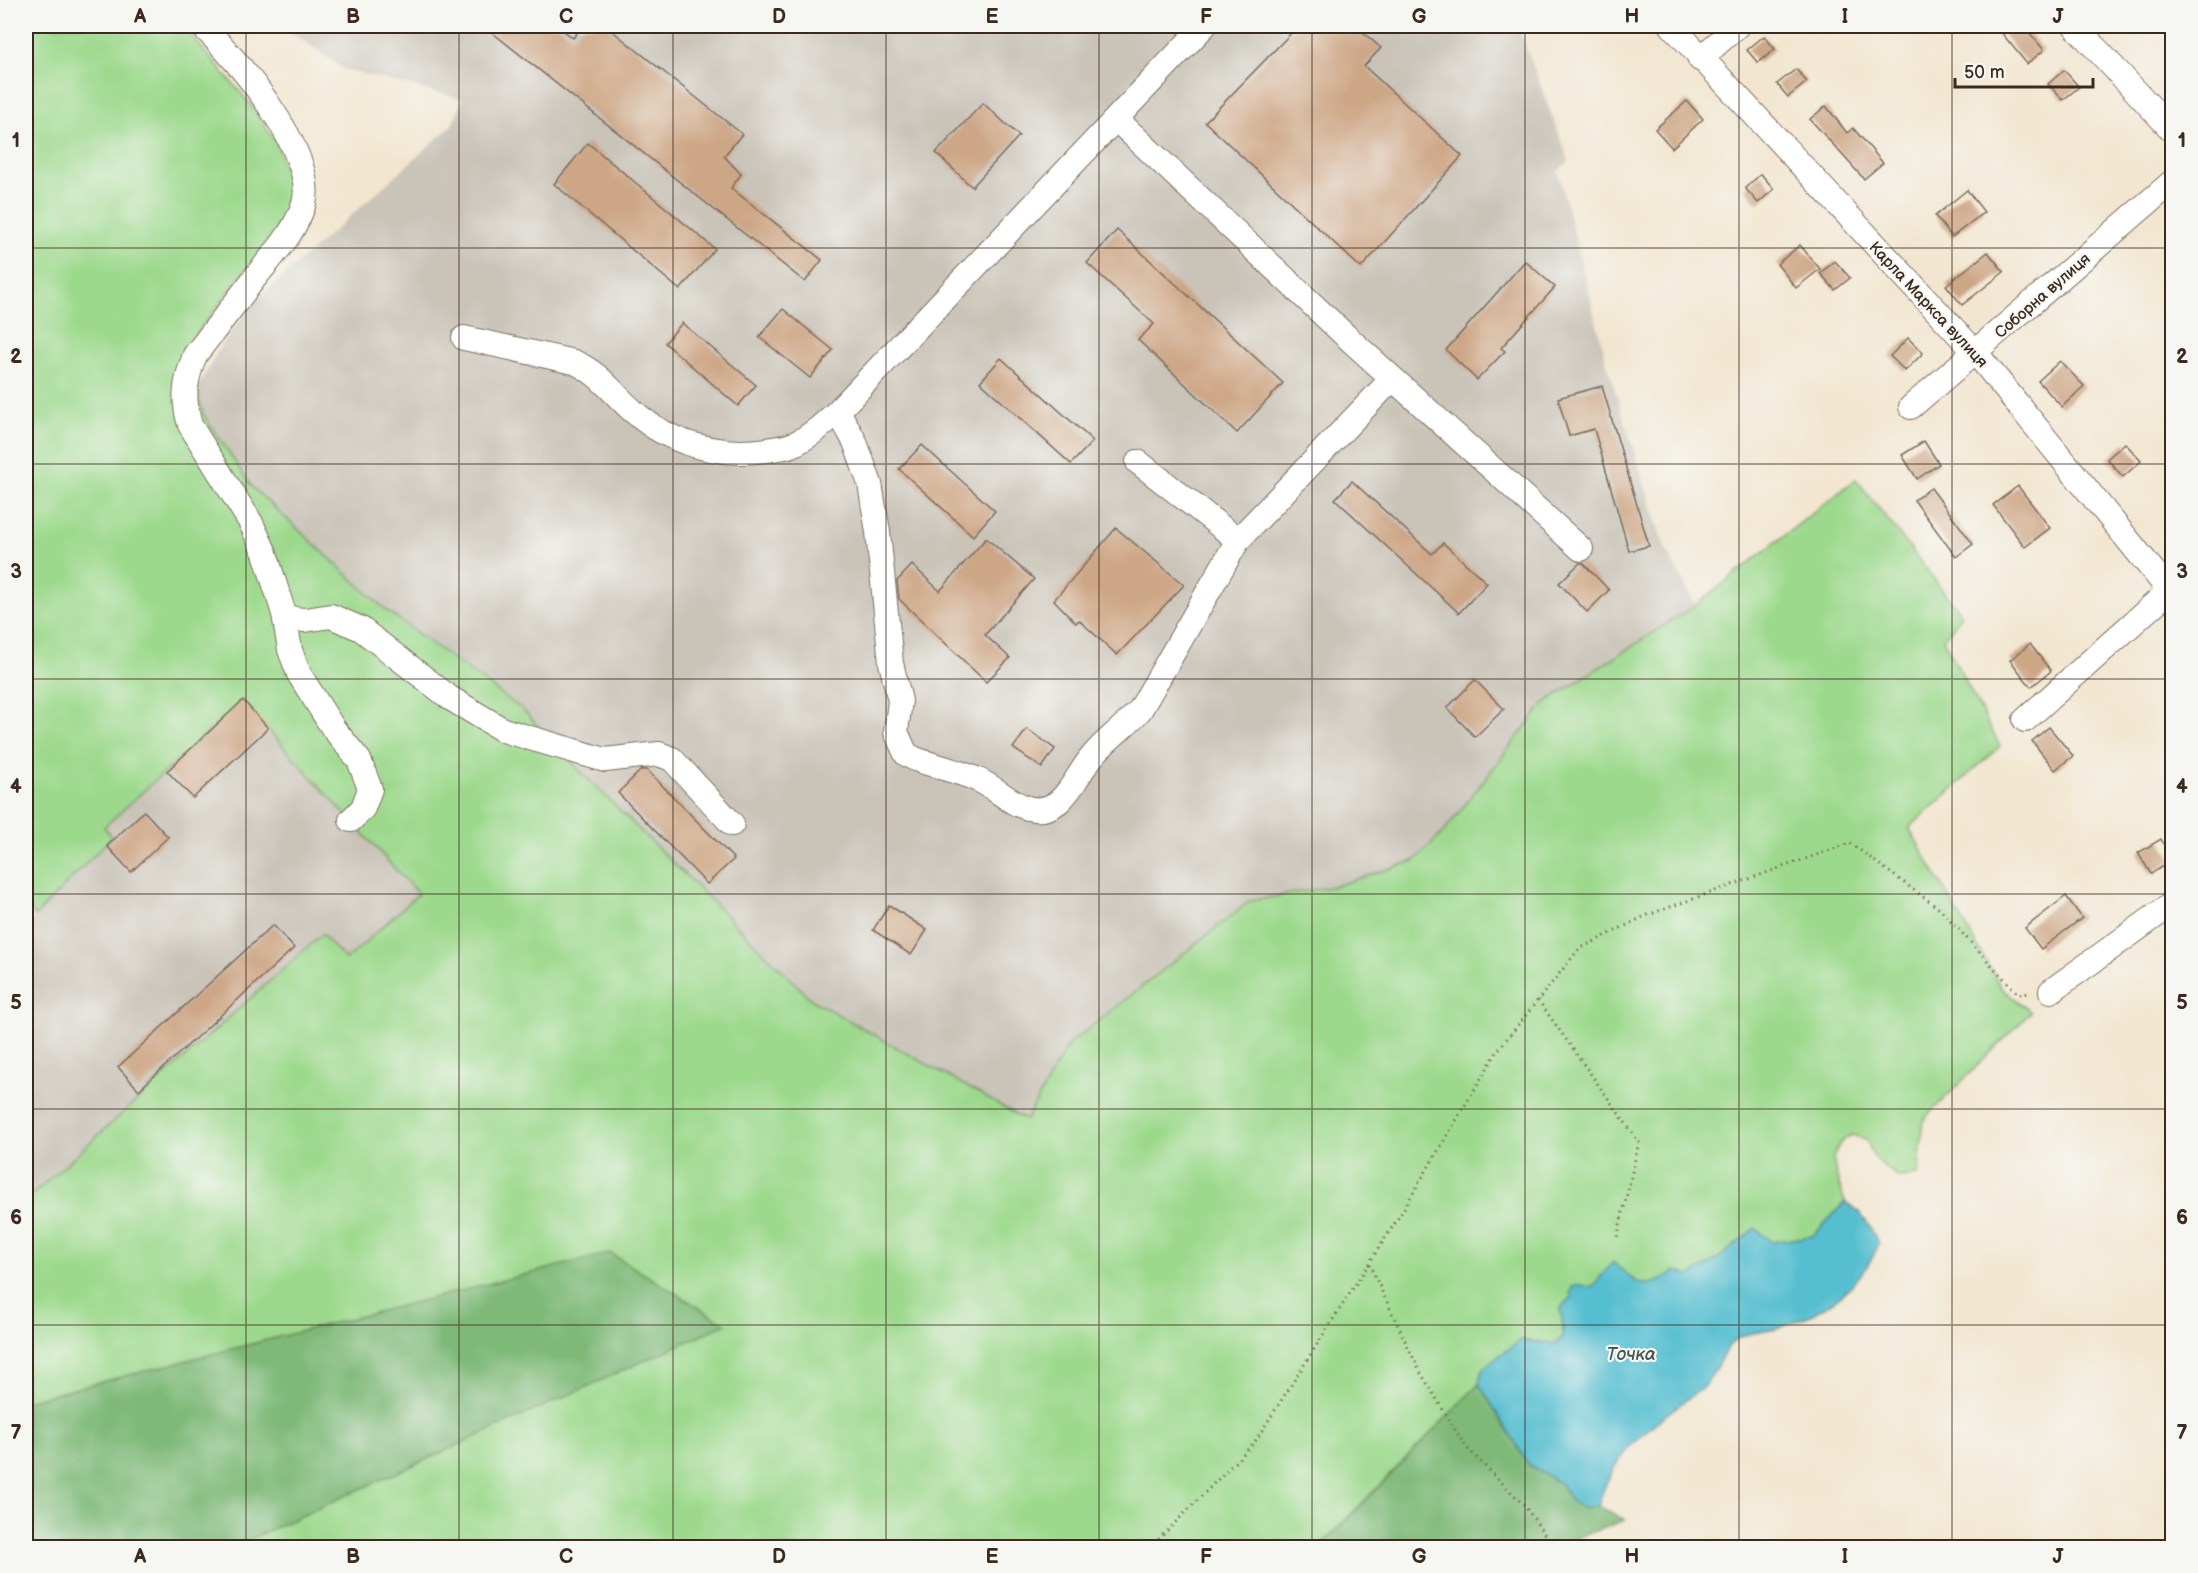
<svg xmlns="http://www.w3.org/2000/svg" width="2198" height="1573" font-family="'Balsamiq Sans',sans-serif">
<rect width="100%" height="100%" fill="#f6f6f2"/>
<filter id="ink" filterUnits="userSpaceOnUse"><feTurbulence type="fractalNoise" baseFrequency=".0167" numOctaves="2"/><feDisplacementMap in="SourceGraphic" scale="12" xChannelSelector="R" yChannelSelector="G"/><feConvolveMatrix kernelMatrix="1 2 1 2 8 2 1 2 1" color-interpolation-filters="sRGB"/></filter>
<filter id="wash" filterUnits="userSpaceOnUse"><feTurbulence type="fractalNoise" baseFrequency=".008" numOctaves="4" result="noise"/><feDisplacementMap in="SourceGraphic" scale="24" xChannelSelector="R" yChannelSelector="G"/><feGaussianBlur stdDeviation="1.35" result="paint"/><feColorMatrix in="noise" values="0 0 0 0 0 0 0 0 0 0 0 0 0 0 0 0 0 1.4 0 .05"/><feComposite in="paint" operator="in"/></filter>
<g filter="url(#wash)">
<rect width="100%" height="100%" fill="#f2e6d0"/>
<!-- industrial -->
<g fill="#c9c3b8">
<path d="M 283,26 L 1518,26 L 1569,161 L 1558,171 L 1607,364 L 1664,546 L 1696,605 L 1544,703 L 1442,834 L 1414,861 L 1335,886 L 1068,1045 L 1026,1120 L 812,1000 L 584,775 L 523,710 L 387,611 L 252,487 L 216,435 L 203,414 L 196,390 L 221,346 L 251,305 L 452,125 L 463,99 L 345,70 Z"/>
<path d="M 243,700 L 418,894 L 346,960 L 322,935 L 26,1200 L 26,925 L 112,838 L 104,827 Z"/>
</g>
<!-- green -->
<path fill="#9dd98d" stroke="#6c8256" stroke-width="1.5" d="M 26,26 L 183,26 L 248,101 L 277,144 L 295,206 L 197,333 L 196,390 L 203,414 L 252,487 L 387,611 L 523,710 L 584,775 L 812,1000 L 1026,1120 L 1068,1045 L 1250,901 L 1335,886 L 1414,861 L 1442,834 L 1544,703 L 1696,605 L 1856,479 L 1962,615 L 1943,639 L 2000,746 L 1909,828 L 2002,989 L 2031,1012 L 1924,1119 L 1918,1175 L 1898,1177 L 1875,1159 L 1866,1139 L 1852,1135 C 1822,1149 1837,1177 1845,1202 L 1813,1236 L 1772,1242 L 1719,1258 L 1690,1276 L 1675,1271 C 1645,1293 1639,1286 1613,1263 L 1591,1288 L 1572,1297 L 1560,1309 C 1562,1322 1568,1336 1555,1344 L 1521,1340 C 1502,1356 1485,1358 1479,1384 L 1319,1547 L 232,1547 L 725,1324 L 609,1254 L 26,1401 L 26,1200 L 322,934 L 346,960 L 418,894 L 242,701 L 104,827 L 112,837 L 35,916 L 26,904 Z"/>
<!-- forest -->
<g fill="#7eb978" stroke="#5c724b" stroke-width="1.5">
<path d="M 610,1253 L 726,1324 L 232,1547 L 26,1547 L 26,1401 Z"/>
<path d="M 1479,1384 L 1528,1464 L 1561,1484 L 1572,1502 L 1586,1509 L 1598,1506 L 1625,1520 L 1553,1547 L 1319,1548 Z"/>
</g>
<!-- water -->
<path fill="#54bed0" stroke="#487477" stroke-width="1.5" d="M 1845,1202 C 1863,1213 1870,1226 1879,1244 C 1861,1286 1826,1312 1782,1327 C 1770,1332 1754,1331 1742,1336 C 1723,1343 1718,1372 1704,1386 C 1696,1394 1684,1401 1675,1408 C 1636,1437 1612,1457 1598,1506 L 1586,1509 L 1572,1502 L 1561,1484 L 1528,1464 L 1479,1384 L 1483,1368 L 1521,1340 L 1555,1344 C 1568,1336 1562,1322 1560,1309 L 1572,1297 L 1570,1293 L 1572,1287 L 1582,1285 L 1591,1288 L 1613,1262 C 1639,1286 1645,1293 1675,1271 L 1690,1276 L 1719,1258 L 1755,1228 L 1772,1242 L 1813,1236 Z"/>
<g id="blocks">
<!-- building -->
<g fill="#cda685">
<path d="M 484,26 L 558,26 L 573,38 L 583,26 L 606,26 L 742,134 L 724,156 L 741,174 L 731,188 L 822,260 L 805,282 Z"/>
<path d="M 1298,26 L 1356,26 L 1381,48 L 1364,66 L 1462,156 L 1361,268 L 1205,122 Z"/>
<path d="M 1996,26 L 2024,26 L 2044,50 L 2027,64 Z"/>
<path d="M 1764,36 L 1775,49 L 1758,63 L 1747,50 Z"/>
<path d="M 1796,69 L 1807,82 L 1788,97 L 1777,84 Z"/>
<path d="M 2064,70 L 2079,87 L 2063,100 L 2048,84 Z"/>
<path d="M 1687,101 L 1703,119 L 1672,148 L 1655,129 Z"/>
<path d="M 983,103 L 1019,136 L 972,187 L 936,153 Z"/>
<path d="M 1826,106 L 1847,133 L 1853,128 L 1883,163 L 1864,179 L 1810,119 Z"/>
<path d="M 588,143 L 715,249 L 680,290 L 554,184 Z"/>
<path d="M 1761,174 L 1774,189 L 1758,203 L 1745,188 Z"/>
<path d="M 1967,190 L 1984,212 L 1952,237 L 1935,216 Z"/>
<path d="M 1117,230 L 1283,383 L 1237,433 L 1138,340 L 1154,324 L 1087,263 Z"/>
<path d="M 1800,245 L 1820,269 L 1796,288 L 1777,264 Z"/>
<path d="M 1988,252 L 2004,272 L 1962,305 L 1946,285 Z"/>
<path d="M 1525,261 L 1555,287 L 1501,348 L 1505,351 L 1477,380 L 1446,350 Z"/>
<path d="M 1835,261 L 1850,278 L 1835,290 L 1820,273 Z"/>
<path d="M 783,309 L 833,350 L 810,378 L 759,337 Z"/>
<path d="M 682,323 L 756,385 L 738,406 L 665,343 Z"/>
<path d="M 1908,338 L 1923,353 L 1905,371 L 1890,356 Z"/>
<path d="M 1001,358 L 1093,441 L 1071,464 L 980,382 Z"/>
<path d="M 2060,361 L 2084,386 L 2062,407 L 2038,381 Z"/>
<path d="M 1602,386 L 1649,546 L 1629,551 L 1594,429 L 1569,436 L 1558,398 Z"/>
<path d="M 1924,441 L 1939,464 L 1917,479 L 1902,455 Z"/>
<path d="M 2125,443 L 2141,461 L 2123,477 L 2107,459 Z"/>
<path d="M 922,445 L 995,511 L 973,536 L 899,469 Z"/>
<path d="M 1352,481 L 1432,554 L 1443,543 L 1487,583 L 1459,613 L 1335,499 Z"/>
<path d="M 2018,486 L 2050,528 L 2025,547 L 1993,505 Z"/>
<path d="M 1931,488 L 1973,544 L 1956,557 L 1914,500 Z"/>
<path d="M 1116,528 L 1184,585 L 1117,655 L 1079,620 L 1076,623 L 1054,600 Z"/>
<path d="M 986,538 L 1034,579 L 985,635 L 1010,658 L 986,682 L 899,599 L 897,581 L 912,565 L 940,591 Z"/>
<path d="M 1580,563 L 1583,563 L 1609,590 L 1587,612 L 1559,583 Z"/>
<path d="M 2030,644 L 2051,671 L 2031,687 L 2010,660 Z"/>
<path d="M 1475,680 L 1504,709 L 1475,737 L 1447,708 Z"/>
<path d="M 243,700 L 268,728 L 193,798 L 167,771 Z"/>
<path d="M 2049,727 L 2073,756 L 2055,770 L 2032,741 Z"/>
<path d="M 1027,729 L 1055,749 L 1042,768 L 1013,748 Z"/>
<path d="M 641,770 L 647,770 L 734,859 L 707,884 L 618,793 Z"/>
<path d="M 144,811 L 168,837 L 131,872 L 107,846 Z"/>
<path d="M 2161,839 L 2172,860 L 2151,874 L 2138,853 Z"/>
<path d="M 2066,896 L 2082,918 L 2041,949 L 2025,928 Z"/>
<path d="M 889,905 L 927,930 L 911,955 L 873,930 Z"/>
<path d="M 273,925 L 294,948 L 139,1090 L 118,1067 Z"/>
</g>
</g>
</g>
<g filter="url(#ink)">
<use href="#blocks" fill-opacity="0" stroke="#7b6c5c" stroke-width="1.5"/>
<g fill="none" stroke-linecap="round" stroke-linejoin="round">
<defs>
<g id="minor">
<path d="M 202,26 C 236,57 318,155 304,203 C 296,231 275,253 257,275 C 236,302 216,328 195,355 C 185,380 182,399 190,425 L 251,523 L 265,553 L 284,614 L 290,650 L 299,674 L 333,728 L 359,760 L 370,789 L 363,808 L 351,820"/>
<path d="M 1672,26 L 1976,353 L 2172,594"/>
<path d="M 2075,26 L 2172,130"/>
<path d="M 1700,59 L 1737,26"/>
<path d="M 1116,119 L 1348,338 L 1581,549"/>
<path d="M 464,338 L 574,362 C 600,373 613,394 634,412 C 670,444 719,457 767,450 C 775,448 786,448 794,444 C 811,436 824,424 838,411 L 1204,26"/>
<path d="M 1911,407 L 2172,182"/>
<path d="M 838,411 L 855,442 L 870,484 L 878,532 L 891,663 L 900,701 L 896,732 L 906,754 L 915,759 C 935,766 957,771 976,779 C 994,786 1010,804 1028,808 C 1063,817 1074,778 1091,758 C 1105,740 1125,727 1140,710 L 1238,540 L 1392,379"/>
<path d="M 1138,462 L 1238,540"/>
<path d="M 284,614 L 293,619 L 305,620 L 331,616 L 361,629 L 450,698 L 503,730 L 605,760 L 659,754 L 672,759 L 732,824"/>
<path d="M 2025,720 L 2170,590"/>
<path d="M 2051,991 L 2172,904"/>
</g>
</defs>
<!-- minor casing -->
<use href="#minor" stroke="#7b6c5c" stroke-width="26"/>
<!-- path -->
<g stroke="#7b6c5c" stroke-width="3" stroke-dasharray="1.5 4.5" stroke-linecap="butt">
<path d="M 1538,1000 L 1639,1142 L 1617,1238"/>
<path d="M 1369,1264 L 1419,1370 L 1465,1446 L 1525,1506 L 1554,1548"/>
<path d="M 1150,1548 L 1254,1443 L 1400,1215 L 1498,1050 L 1579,949 L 1645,916 L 1850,843 L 1941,910 L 2018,994 L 2031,993"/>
</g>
<!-- minor -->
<use href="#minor" stroke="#fff" stroke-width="24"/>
</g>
</g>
<!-- grid -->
<path fill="none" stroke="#3b2a1e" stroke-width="1.5" stroke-opacity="0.55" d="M 246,26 L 246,1548M 459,26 L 459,1548M 673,26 L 673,1548M 886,26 L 886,1548M 1099,26 L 1099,1548M 1312,26 L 1312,1548M 1525,26 L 1525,1548M 1739,26 L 1739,1548M 1952,26 L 1952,1548M 26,248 L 2172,248M 26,464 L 2172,464M 26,679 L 2172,679M 26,894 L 2172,894M 26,1109 L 2172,1109M 26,1325 L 2172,1325"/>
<g text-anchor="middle" stroke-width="4.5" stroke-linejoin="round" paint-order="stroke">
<!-- street labels -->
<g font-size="16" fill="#3b2a1e" stroke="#f6f6f2">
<text transform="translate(2042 295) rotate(-41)" y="6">Соборна вулиця</text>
<text transform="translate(1929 304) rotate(47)" y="6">Карла Маркса вулиця</text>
</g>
<!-- water labels -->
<g font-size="18" font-style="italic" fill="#425653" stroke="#f6f6f2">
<text x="1631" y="1360">Точка</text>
</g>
</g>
<!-- margin -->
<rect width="2198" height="1573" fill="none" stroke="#f6f6f2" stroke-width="66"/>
<!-- scale -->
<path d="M1955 78v9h138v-9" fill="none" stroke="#3b2a1e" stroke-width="3"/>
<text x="1964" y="78" font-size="18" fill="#3b2a1e" stroke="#f6f6f2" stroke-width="4.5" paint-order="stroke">50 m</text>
<rect x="33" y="33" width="2132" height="1507" fill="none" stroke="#3b2a1e" stroke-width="2"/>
<g font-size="20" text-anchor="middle" font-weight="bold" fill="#3b2a1e">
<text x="140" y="23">A</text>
<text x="353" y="23">B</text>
<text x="566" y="23">C</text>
<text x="779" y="23">D</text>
<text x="992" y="23">E</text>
<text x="1206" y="23">F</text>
<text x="1419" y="23">G</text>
<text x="1632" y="23">H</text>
<text x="1845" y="23">I</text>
<text x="2058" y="23">J</text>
<text x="16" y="147">1</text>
<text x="2182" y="147">1</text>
<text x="16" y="363">2</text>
<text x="2182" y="363">2</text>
<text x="16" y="578">3</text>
<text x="2182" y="578">3</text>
<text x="16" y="793">4</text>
<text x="2182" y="793">4</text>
<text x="16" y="1009">5</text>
<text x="2182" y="1009">5</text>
<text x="16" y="1224">6</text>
<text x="2182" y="1224">6</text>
<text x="16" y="1439">7</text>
<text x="2182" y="1439">7</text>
<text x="140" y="1563">A</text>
<text x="353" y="1563">B</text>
<text x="566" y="1563">C</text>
<text x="779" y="1563">D</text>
<text x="992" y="1563">E</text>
<text x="1206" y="1563">F</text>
<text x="1419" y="1563">G</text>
<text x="1632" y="1563">H</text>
<text x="1845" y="1563">I</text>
<text x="2058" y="1563">J</text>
</g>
</svg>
